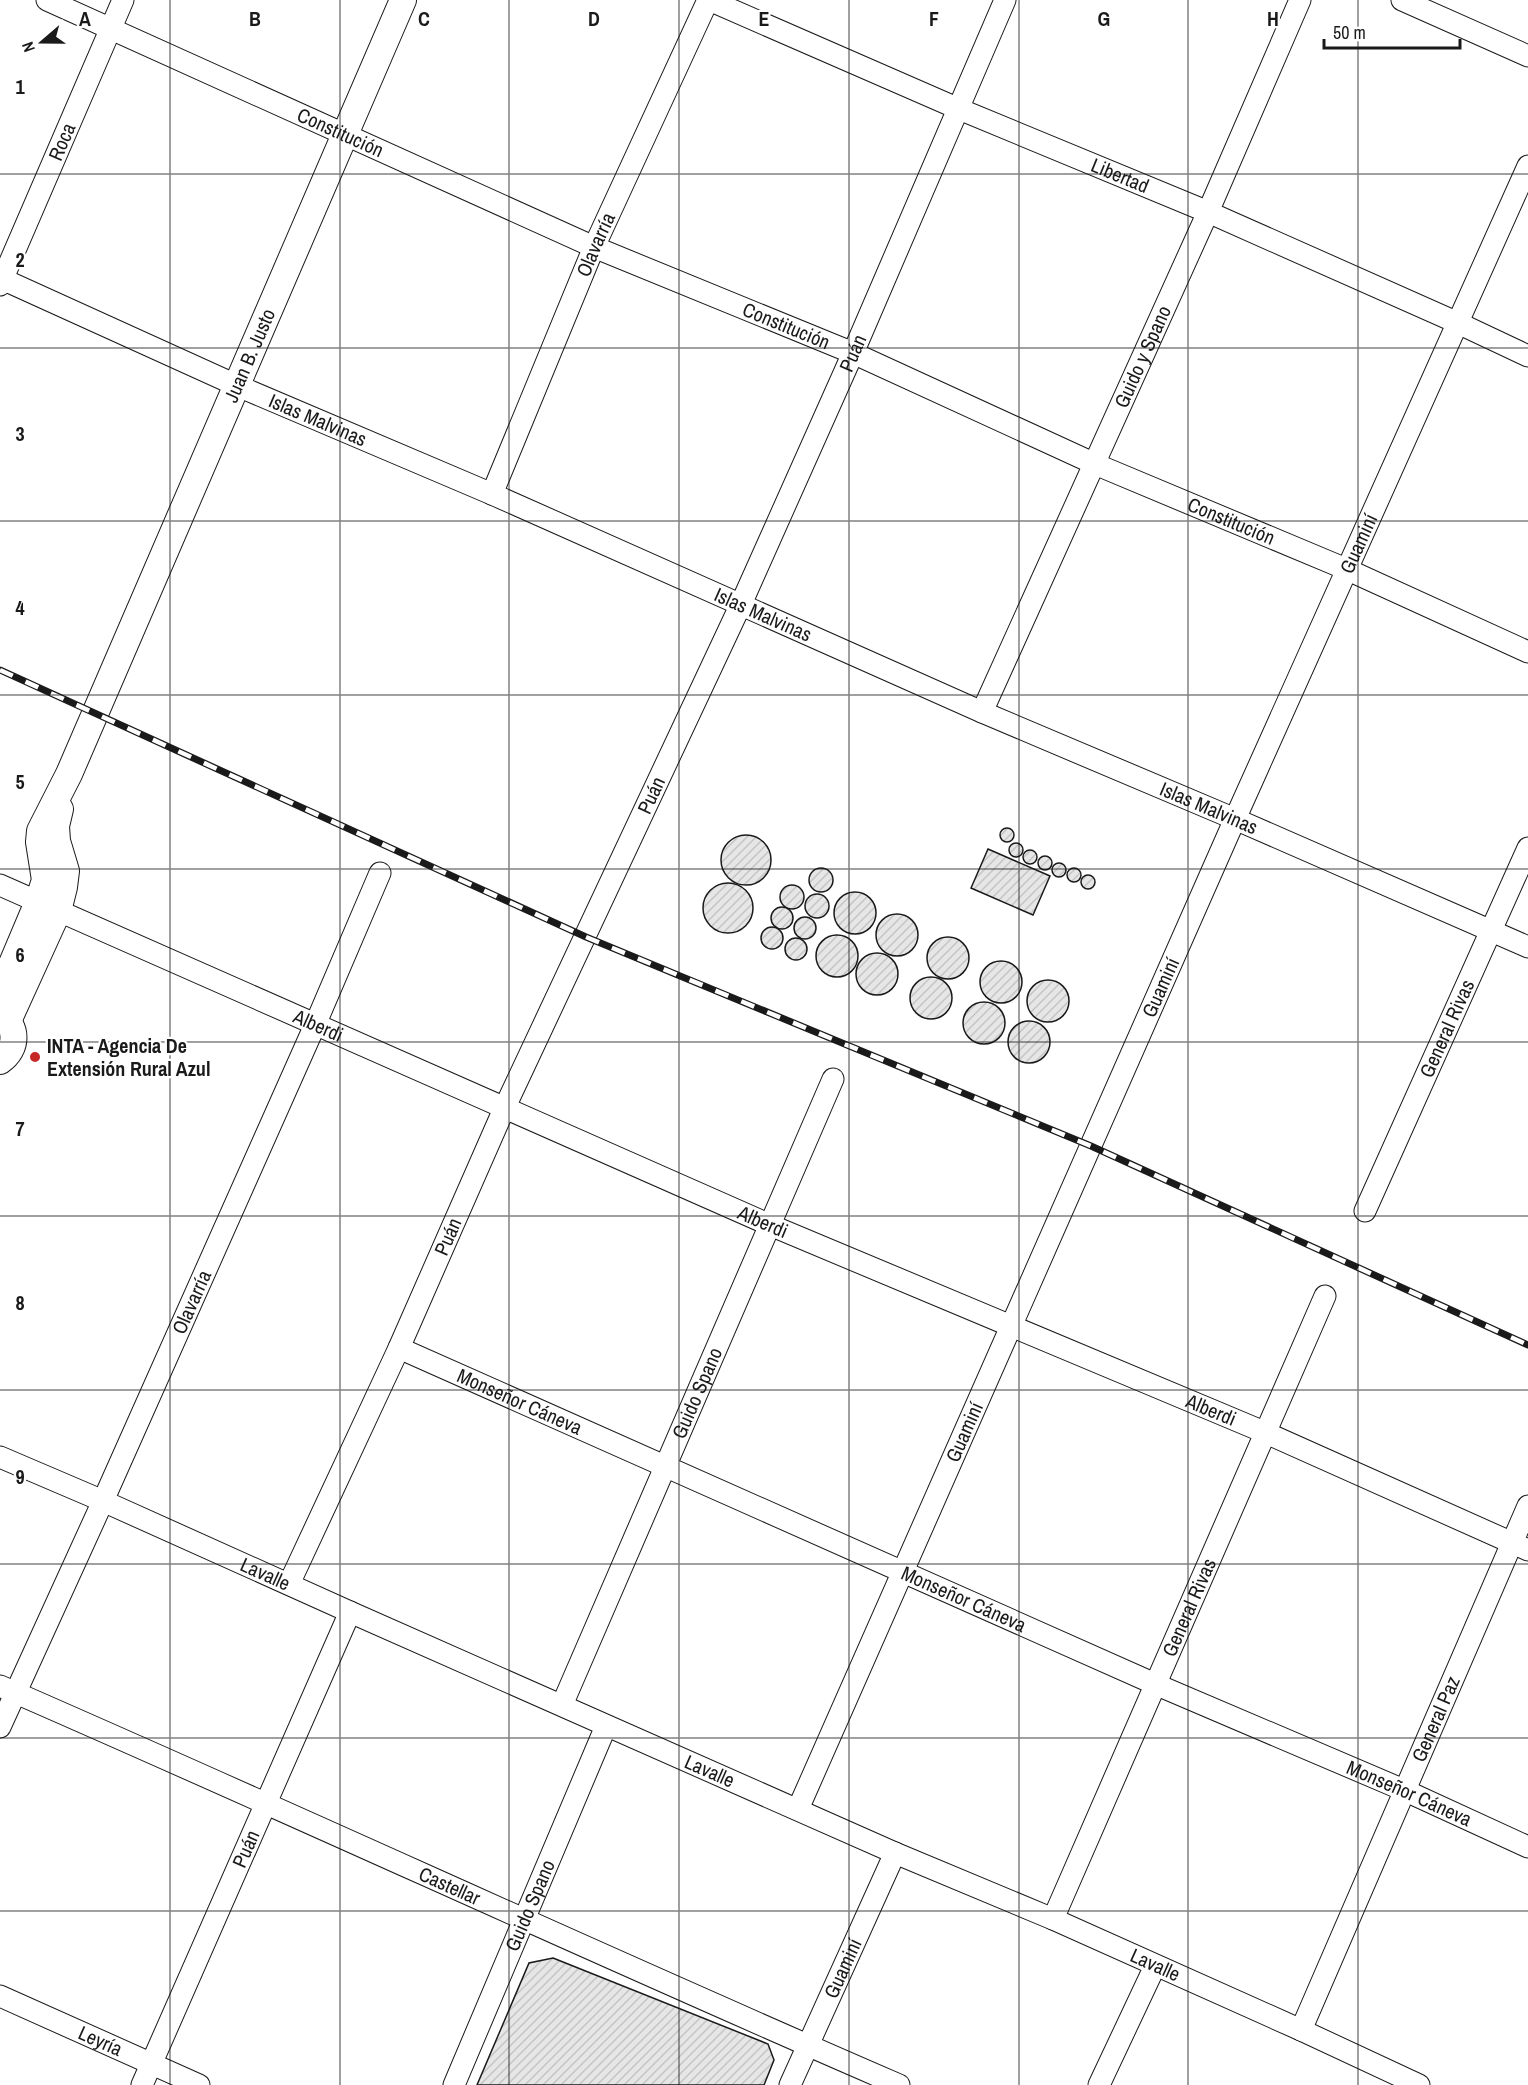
<svg xmlns="http://www.w3.org/2000/svg" width="1528" height="2085" font-family="'Archivo Narrow',sans-serif">
<defs>
<pattern id="building-hatch" width="6" height="6" patternUnits="userSpaceOnUse" patternTransform="scale(1.5)"><rect width="6" height="6" fill="#e6e6e6"/><path d="M-1 1l2-2M0 6l6-6M5 7l2-2" fill="none" stroke="#c5c5c5"/></pattern>
</defs>
<rect width="100%" height="100%" fill="#fff"/>
<!-- building -->
<g fill="url(#building-hatch)" stroke="#1a1a1a" stroke-width="1.5">
<circle cx="1007" cy="835" r="7"/>
<circle cx="746" cy="860" r="25"/>
<circle cx="1016" cy="850" r="7"/>
<path d="M 988,849 L 1050,876 L 1033,915 L 971,888 Z"/>
<circle cx="1030" cy="857" r="7"/>
<circle cx="1045" cy="863" r="7"/>
<circle cx="1059" cy="870" r="7"/>
<circle cx="1074" cy="875" r="7"/>
<circle cx="821" cy="880" r="12"/>
<circle cx="1088" cy="882" r="7"/>
<circle cx="728" cy="908" r="25"/>
<circle cx="792" cy="897" r="12"/>
<circle cx="855" cy="913" r="21"/>
<circle cx="817" cy="906" r="12"/>
<circle cx="782" cy="918" r="11"/>
<circle cx="897" cy="935" r="21"/>
<circle cx="805" cy="928" r="11"/>
<circle cx="772" cy="938" r="11"/>
<circle cx="837" cy="956" r="21"/>
<circle cx="948" cy="958" r="21"/>
<circle cx="796" cy="949" r="11"/>
<circle cx="877" cy="974" r="21"/>
<circle cx="1001" cy="982" r="21"/>
<circle cx="931" cy="998" r="21"/>
<circle cx="1048" cy="1001" r="21"/>
<circle cx="984" cy="1023" r="21"/>
<circle cx="1029" cy="1042" r="21"/>
<path d="M 553,1958 L 768,2044 L 774,2060 L 764,2085 L 477,2085 L 529,1963 Z"/>
</g>
<g fill="none" stroke-linecap="round" stroke-linejoin="round">
<defs>
<g id="minor">
<path id="s1" d="M 47,0 L 594,247 L 853,353 L 1095,464 L 1346,569 L 1528,652"/>
<path id="s2" d="M 709,0 L 959,109 L 1208,212 L 1458,323 L 1528,356"/>
<path d="M 1402,0 L 1528,56"/>
<path id="s3" d="M 0,278 L 238,386 L 492,494 L 982,712 L 1235,819 L 1528,947"/>
<path id="s4" d="M 0,285 L 123,0"/>
<path id="s5" d="M 492,494 L 594,247 L 708,0"/>
<path id="s6" d="M 982,712 L 1208,212 L 1300,0"/>
<path id="s7" d="M 0,885 L 770,1225 L 1264,1432 L 1528,1550"/>
<path id="s8" d="M 1365,1211 L 1528,848"/>
<path id="s9" d="M 399,1348 L 1155,1684 L 1406,1791 L 1528,1847"/>
<path id="s10" d="M 0,1457 L 103,1501 L 350,1612 L 895,1853 L 1053,1919 L 1301,2030 L 1419,2085"/>
<path id="s11" d="M 289,1584 L 399,1348 L 504,1109 L 741,604 L 853,353 L 1005,0"/>
<path id="s12" d="M 0,1686 C 301,1817 598,1955 899,2085"/>
<path id="s13" d="M 562,1705 L 833,1079"/>
<path id="s14" d="M 0,1727 L 103,1501 L 315,1025 L 380,873"/>
<path id="s15" d="M 798,1809 L 1235,819 L 1528,166"/>
<path id="s16" d="M 1053,1919 L 1325,1296"/>
<path id="s17" d="M 0,1996 L 199,2085"/>
<path id="s18" d="M 1301,2030 L 1528,1506"/>
<path id="s19" d="M 142,2085 L 350,1612"/>
<path id="s20" d="M 454,2085 L 606,1726"/>
<path id="s21" d="M 790,2085 L 895,1853"/>
<path d="M 1099,2085 L 1155,1966"/>
</g>
<g id="major">
<path id="s22" d="M 0,992 L 38,902 L 45,880 L 39,842 L 40,831 L 69,774 L 403,0"/>
<path d="M 0,1014 C 18,1026 18,1049 0,1061"/>
<path d="M 8,1021 L 58,911 L 64,887 L 66,871 L 57,841 L 56,826 L 60,809"/>
</g>
</defs>
<!-- minor casing -->
<use href="#minor" stroke="#1a1a1a" stroke-width="23"/>
<!-- major casing -->
<use href="#major" stroke="#1a1a1a" stroke-width="28"/>
<!-- minor -->
<use href="#minor" stroke="#fff" stroke-width="21"/>
<!-- major -->
<use href="#major" stroke="#fff" stroke-width="26"/>
<defs>
<path id="rail" d="M 0,670 L 586,937 L 1091,1146 L 1528,1345"/>
</defs>
<!-- rail casing -->
<use href="#rail" stroke="#1a1a1a" stroke-width="7"/>
<!-- rail -->
<use href="#rail" stroke="#fff" stroke-width="4.5" stroke-dasharray="14" stroke-linecap="butt"/>
</g>
<!-- grid -->
<path fill="none" stroke="#1a1a1a" stroke-width="1.5" stroke-opacity="0.55" d="M 170,0 L 170,2085M 340,0 L 340,2085M 509,0 L 509,2085M 679,0 L 679,2085M 849,0 L 849,2085M 1019,0 L 1019,2085M 1188,0 L 1188,2085M 1358,0 L 1358,2085M 0,174 L 1528,174M 0,348 L 1528,348M 0,521 L 1528,521M 0,695 L 1528,695M 0,869 L 1528,869M 0,1042 L 1528,1042M 0,1216 L 1528,1216M 0,1390 L 1528,1390M 0,1564 L 1528,1564M 0,1738 L 1528,1738M 0,1911 L 1528,1911"/>
<!-- markers -->
<circle fill="#c62828" stroke="#fff" stroke-width="2" cx="35" cy="1057" r="6"/>
<g text-anchor="middle" stroke-width="4.5" stroke-linejoin="round" paint-order="stroke">
<!-- street labels -->
<g font-size="20" fill="#1a1a1a" stroke="#fff">
<text dy="7" stroke="none"><textPath href="#s1" startOffset="322">Constitución</textPath></text>
<text dy="7" stroke="none"><textPath href="#s4" startOffset="156">Roca</textPath></text>
<text dy="7" stroke="none"><textPath href="#s2" startOffset="447">Libertad</textPath></text>
<text dy="7" stroke="none"><textPath href="#s5" startOffset="270">Olavarría</textPath></text>
<text dy="7" stroke="none"><textPath href="#s1" startOffset="808">Constitución</textPath></text>
<text dy="7" stroke="none"><textPath href="#s11" startOffset="1354">Puán</textPath></text>
<text dy="7" stroke="none"><textPath href="#s22" startOffset="690">Juan B. Justo</textPath></text>
<text dy="7" stroke="none"><textPath href="#s6" startOffset="390">Guido y Spano</textPath></text>
<text dy="7" stroke="none"><textPath href="#s3" startOffset="348">Islas Malvinas</textPath></text>
<text dy="7" stroke="none"><textPath href="#s1" startOffset="1294">Constitución</textPath></text>
<text dy="7" stroke="none"><textPath href="#s15" startOffset="1384">Guaminí</textPath></text>
<text dy="7" stroke="none"><textPath href="#s3" startOffset="834">Islas Malvinas</textPath></text>
<text dy="7" stroke="none"><textPath href="#s11" startOffset="868">Puán</textPath></text>
<text dy="7" stroke="none"><textPath href="#s3" startOffset="1320">Islas Malvinas</textPath></text>
<text dy="7" stroke="none"><textPath href="#s15" startOffset="898">Guaminí</textPath></text>
<text dy="7" stroke="none"><textPath href="#s7" startOffset="348">Alberdi</textPath></text>
<text dy="7" stroke="none"><textPath href="#s8" startOffset="200">General Rivas</textPath></text>
<text dy="7" stroke="none"><textPath href="#s7" startOffset="834">Alberdi</textPath></text>
<text dy="7" stroke="none"><textPath href="#s11" startOffset="382">Puán</textPath></text>
<text dy="7" stroke="none"><textPath href="#s14" startOffset="466">Olavarría</textPath></text>
<text dy="7" stroke="none"><textPath href="#s13" startOffset="340">Guido Spano</textPath></text>
<text dy="7" stroke="none"><textPath href="#s9" startOffset="132">Monseñor Cáneva</textPath></text>
<text dy="7" stroke="none"><textPath href="#s7" startOffset="1320">Alberdi</textPath></text>
<text dy="7" stroke="none"><textPath href="#s15" startOffset="412">Guaminí</textPath></text>
<text dy="7" stroke="none"><textPath href="#s10" startOffset="290">Lavalle</textPath></text>
<text dy="7" stroke="none"><textPath href="#s9" startOffset="618">Monseñor Cáneva</textPath></text>
<text dy="7" stroke="none"><textPath href="#s16" startOffset="340">General Rivas</textPath></text>
<text dy="7" stroke="none"><textPath href="#s18" startOffset="339">General Paz</textPath></text>
<text dy="7" stroke="none"><textPath href="#s10" startOffset="776">Lavalle</textPath></text>
<text dy="7" stroke="none"><textPath href="#s9" startOffset="1104">Monseñor Cáneva</textPath></text>
<text dy="7" stroke="none"><textPath href="#s19" startOffset="258">Puán</textPath></text>
<text dy="7" stroke="none"><textPath href="#s12" startOffset="492">Castellar</textPath></text>
<text dy="7" stroke="none"><textPath href="#s20" startOffset="195">Guido Spano</textPath></text>
<text dy="7" stroke="none"><textPath href="#s10" startOffset="1262">Lavalle</textPath></text>
<text dy="7" stroke="none"><textPath href="#s21" startOffset="128">Guaminí</textPath></text>
<text dy="7" stroke="none"><textPath href="#s17" startOffset="110">Leyría</textPath></text>
</g>
<!-- poi labels -->
<g font-size="20" font-weight="bold" fill="#1a1a1a" stroke="#fff" text-anchor="start">
<text x="47" y="1053">INTA - Agencia De<tspan x="47" dy="23">Extensión Rural Azul</tspan></text>
</g>
</g>
<g font-size="20" text-anchor="middle" font-weight="bold" fill="#1a1a1a" stroke="#fff" stroke-width="4.5" stroke-linejoin="round" paint-order="stroke">
<text x="85" y="26">A</text>
<text x="255" y="26">B</text>
<text x="424" y="26">C</text>
<text x="594" y="26">D</text>
<text x="764" y="26">E</text>
<text x="934" y="26">F</text>
<text x="1104" y="26">G</text>
<text x="1273" y="26">H</text>
<text x="20" y="94">1</text>
<text x="20" y="267">2</text>
<text x="20" y="441">3</text>
<text x="20" y="615">4</text>
<text x="20" y="789">5</text>
<text x="20" y="962">6</text>
<text x="20" y="1136">7</text>
<text x="20" y="1310">8</text>
<text x="20" y="1484">9</text>
</g>
<!-- north arrow -->
<g transform="translate(42 42) rotate(250)" stroke="#ffffff" stroke-width="4.5" paint-order="stroke">
<path d="M0-4.5L10 22L0 15L-10 22Z" fill="#1a1a1a"/>
<text y="-9" font-size="16" font-weight="bold" text-anchor="middle" fill="#1a1a1a">N</text>
</g>
<!-- scale -->
<path d="M1324 39v9h136v-9" fill="none" stroke="#1a1a1a" stroke-width="3"/>
<text x="1333" y="39" font-size="18" fill="#1a1a1a" stroke="#ffffff" stroke-width="4.5" paint-order="stroke">50 m</text>
</svg>
